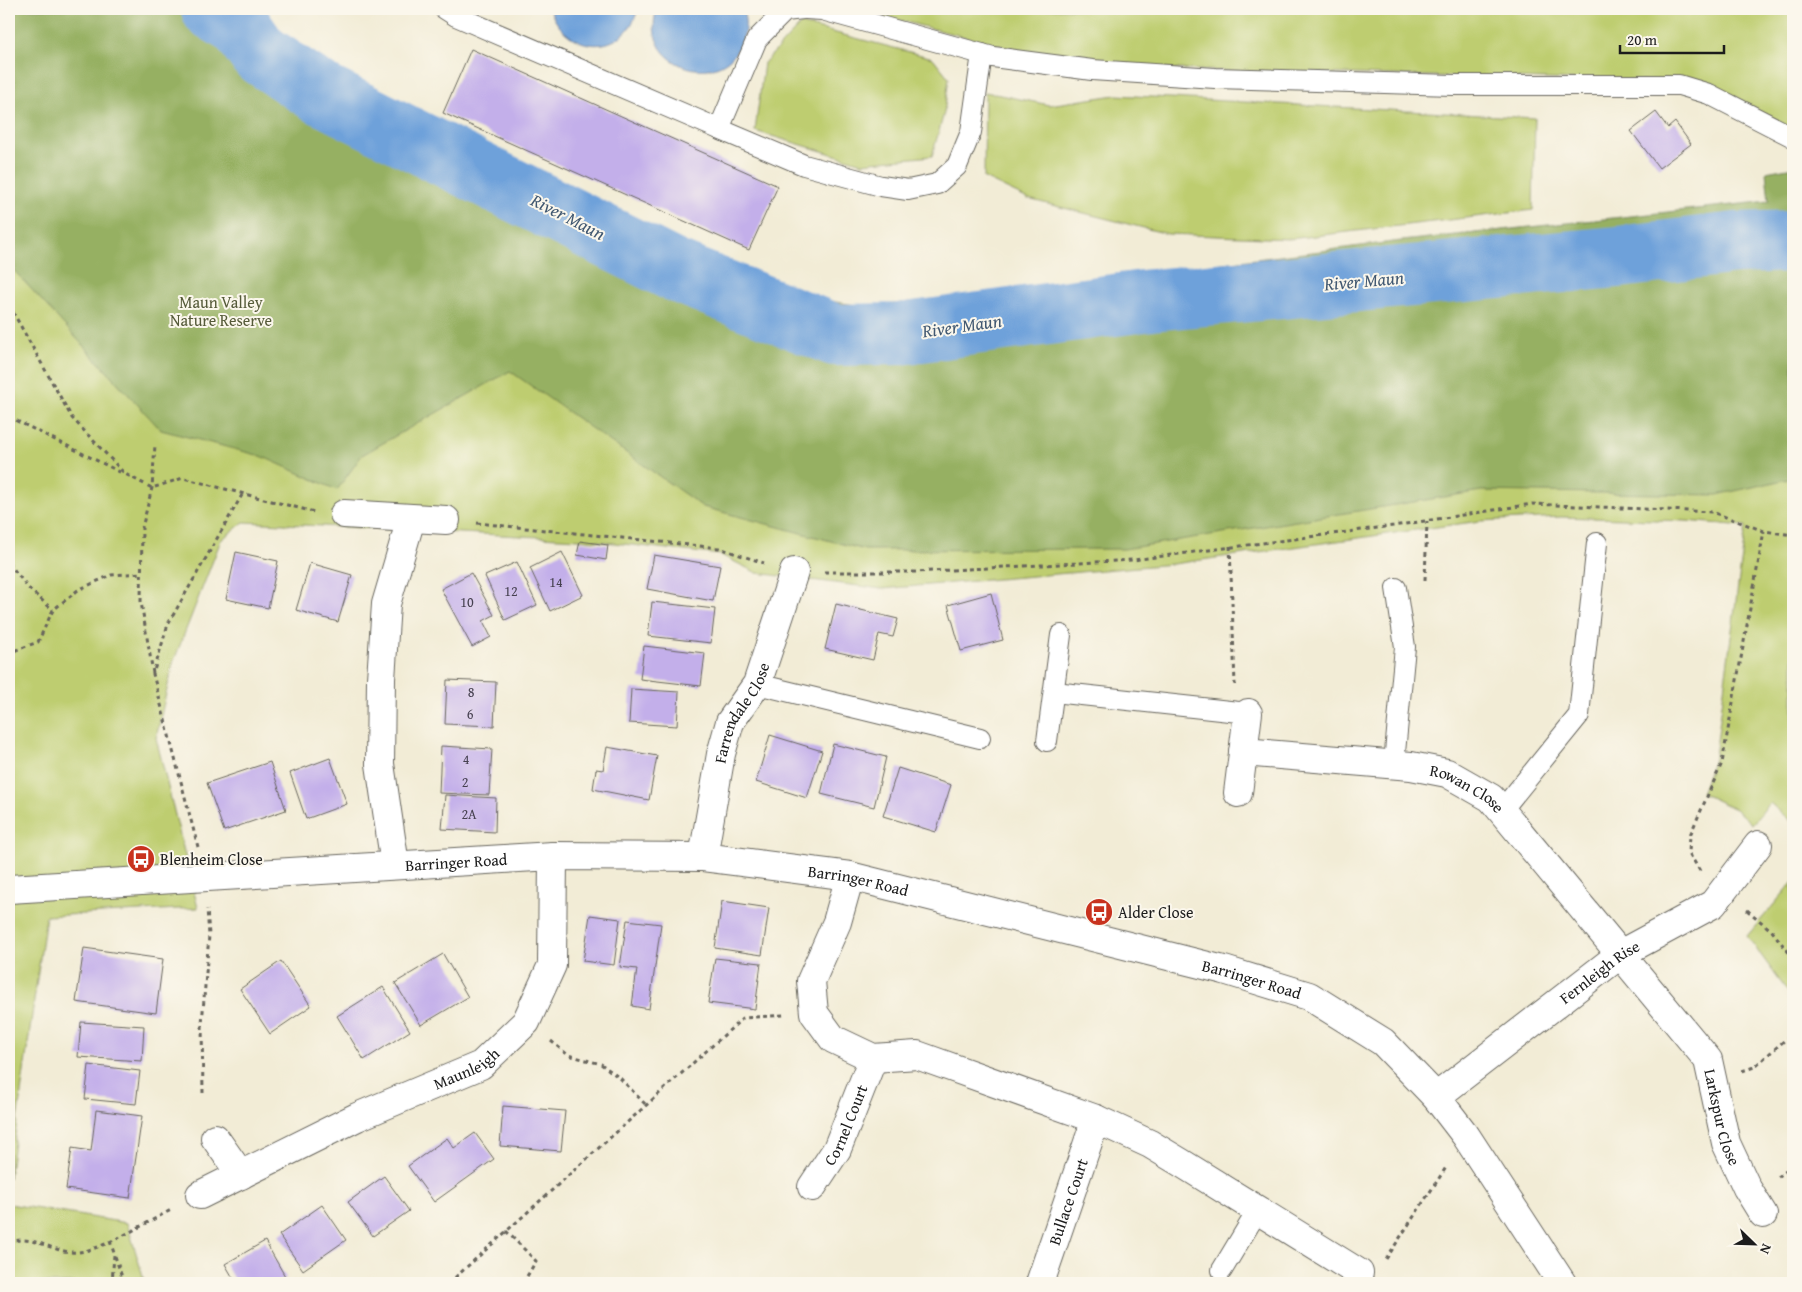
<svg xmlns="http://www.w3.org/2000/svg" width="1802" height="1292" font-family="'Gentium Book Plus',serif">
<rect width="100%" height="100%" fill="#fbf7ec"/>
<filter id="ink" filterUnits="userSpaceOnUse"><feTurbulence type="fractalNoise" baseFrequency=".02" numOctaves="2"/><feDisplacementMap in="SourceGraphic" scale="10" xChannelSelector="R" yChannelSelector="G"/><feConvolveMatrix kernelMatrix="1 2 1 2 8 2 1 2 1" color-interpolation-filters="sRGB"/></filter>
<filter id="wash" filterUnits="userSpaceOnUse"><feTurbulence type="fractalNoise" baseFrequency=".0096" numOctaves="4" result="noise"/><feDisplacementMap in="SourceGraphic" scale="20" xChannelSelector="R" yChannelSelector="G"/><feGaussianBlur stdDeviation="1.12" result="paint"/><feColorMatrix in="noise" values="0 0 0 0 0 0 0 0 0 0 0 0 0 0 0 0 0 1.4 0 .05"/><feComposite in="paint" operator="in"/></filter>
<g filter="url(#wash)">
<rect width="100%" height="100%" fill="#f2ecd6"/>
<!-- green -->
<g fill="#becd6f" stroke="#6d7446">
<path d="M 9,9 L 822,365 L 1793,280 L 1793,823 L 1770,803 L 1752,824 L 1735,809 L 1701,793 L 1715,756 L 1746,526 L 1685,521 L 1562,517 L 1480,521 L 1173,564 L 882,589 L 757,573 L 721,555 L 579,539 L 244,522 L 221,540 L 173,663 L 156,738 L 198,908 L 46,916 L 9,1178 Z"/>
<path d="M 854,9 L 1793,9 L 1793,129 L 1663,82 L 1195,70 L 1069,63 Z"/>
<path d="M 801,24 L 933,58 L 949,78 L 944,113 L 932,156 L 862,163 L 755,131 L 764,63 Z"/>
<path d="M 985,92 L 1049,105 L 1116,95 L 1535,118 L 1533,210 L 1289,239 L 1168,234 L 1028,199 L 984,178 Z"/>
<path d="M 1793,882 L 1793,999 L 1747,936 Z"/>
<path d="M 9,1204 L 127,1223 L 145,1283 L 9,1283 Z"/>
</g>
<!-- forest -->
<path fill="#96b062" stroke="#59663f" d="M 9,9 L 260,9 L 295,63 L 794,296 L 870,307 L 1401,241 L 1769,201 L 1766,172 L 1793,167 L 1793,478 L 1717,495 L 1481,491 L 1124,549 L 865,550 L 703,507 L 510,371 L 362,455 L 337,490 L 261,456 L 161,430 L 9,265 Z"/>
<!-- water -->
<g fill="#6ea1da" stroke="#455e7b">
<path d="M 550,9 L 638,9 C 625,58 566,55 550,9 Z"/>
<path d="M 657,9 L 742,9 C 746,17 746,27 744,35 C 728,96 637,69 657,9 Z"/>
</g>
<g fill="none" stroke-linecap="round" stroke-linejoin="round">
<!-- river -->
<path stroke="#6ea1da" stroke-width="62" d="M 212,9 L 241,27 L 259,53 L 320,93 L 673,270 L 835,335 L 899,334 L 1151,300 L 1618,257 L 1736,243 L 1793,241"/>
</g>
<g id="blocks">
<!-- building -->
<g fill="#c3afea">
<path d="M 471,49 L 778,186 L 749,250 L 443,113 Z"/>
<path d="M 1656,112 L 1668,128 L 1675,122 L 1691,144 L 1659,168 L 1631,131 Z"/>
<path d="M 580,541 L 608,545 L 606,560 L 577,555 Z"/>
<path d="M 236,552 L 278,561 L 268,608 L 226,599 Z"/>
<path d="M 562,552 L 583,595 L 550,611 L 530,568 Z"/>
<path d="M 654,555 L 720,566 L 713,601 L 647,589 Z"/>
<path d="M 517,562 L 537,605 L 505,620 L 485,576 Z"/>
<path d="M 310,563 L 352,575 L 338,622 L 296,610 Z"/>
<path d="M 471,573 L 494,615 L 483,621 L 491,637 L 472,647 L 441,589 Z"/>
<path d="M 991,593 L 1003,640 L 961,651 L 948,605 Z"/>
<path d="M 652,602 L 715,609 L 711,643 L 648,636 Z"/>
<path d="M 836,604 L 898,619 L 893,637 L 879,634 L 873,660 L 825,649 Z"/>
<path d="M 644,646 L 705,653 L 701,686 L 640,679 Z"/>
<path d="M 447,680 L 496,682 L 494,726 L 445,724 Z"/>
<path d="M 631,689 L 679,692 L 677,726 L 629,723 Z"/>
<path d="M 770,735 L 822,751 L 807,798 L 756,782 Z"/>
<path d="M 833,744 L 886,757 L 874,807 L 821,794 Z"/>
<path d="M 441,746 L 492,749 L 489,795 L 439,793 Z"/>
<path d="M 607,747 L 657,756 L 649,800 L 593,789 L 596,769 L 603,770 Z"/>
<path d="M 330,758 L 347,804 L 306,819 L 290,773 Z"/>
<path d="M 270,762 L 286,810 L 224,831 L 207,783 Z"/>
<path d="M 898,768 L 951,785 L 936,832 L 883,816 Z"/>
<path d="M 445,795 L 496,798 L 495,832 L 442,829 Z"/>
<path d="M 722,901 L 769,908 L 762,955 L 715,948 Z"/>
<path d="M 590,915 L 620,919 L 614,965 L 583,961 Z"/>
<path d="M 627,920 L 661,924 L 649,1009 L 632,1006 L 637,969 L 620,967 Z"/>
<path d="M 84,948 L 163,959 L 156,1013 L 76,1002 Z"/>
<path d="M 443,954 L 468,997 L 421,1025 L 395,983 Z"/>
<path d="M 715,958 L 761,963 L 755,1009 L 708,1003 Z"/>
<path d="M 281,961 L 311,1006 L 270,1034 L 240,989 Z"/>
<path d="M 383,987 L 410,1031 L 364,1060 L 337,1016 Z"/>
<path d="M 81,1022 L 144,1026 L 142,1061 L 78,1057 Z"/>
<path d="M 89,1065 L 140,1071 L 136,1104 L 85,1099 Z"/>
<path d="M 503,1106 L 565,1111 L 561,1151 L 500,1146 Z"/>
<path d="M 96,1110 L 142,1116 L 130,1198 L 66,1189 L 72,1148 L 91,1151 Z"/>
<path d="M 475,1133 L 494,1159 L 434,1202 L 408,1166 L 447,1138 L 454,1148 Z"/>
<path d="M 384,1176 L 409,1211 L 373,1236 L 348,1202 Z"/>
<path d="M 322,1205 L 346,1240 L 303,1270 L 279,1235 Z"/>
<path d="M 265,1241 L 286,1278 L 277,1283 L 236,1283 L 225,1264 Z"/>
</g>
</g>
</g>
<g filter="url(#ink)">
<use href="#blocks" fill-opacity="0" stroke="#67655d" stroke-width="1"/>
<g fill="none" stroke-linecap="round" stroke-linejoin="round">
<defs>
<g id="lane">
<path d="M 445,9 L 456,16 L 719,129 L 757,39 L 785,11 L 803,9"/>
<path d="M 806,9 L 822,10 L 993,57 L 1092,70 L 1215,78 L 1453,85 L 1679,85 L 1709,94 L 1793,137"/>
<path d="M 719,129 L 804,165 L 881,186 L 908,190 L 937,184 L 957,166 L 971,132 L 982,54"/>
<path d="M 757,684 L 980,738"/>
<path d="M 1054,692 L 1248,713"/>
<path d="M 1047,741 L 1061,635"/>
<path d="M 1394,763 L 1405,647 L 1396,588"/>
<path d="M 1502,810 L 1579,715 L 1597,543"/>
<path d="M 1222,1270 L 1258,1210"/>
</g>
<g id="street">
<path d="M 344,514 L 446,520"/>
<path id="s1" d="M 1243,752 L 1411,766 L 1447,773 L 1491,798 L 1708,1060 L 1726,1143 L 1747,1188 L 1763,1214"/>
<path d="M 1238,793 L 1248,713"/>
<path id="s2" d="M 703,857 L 721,754 L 730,722 L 757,684 L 794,572"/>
<path d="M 395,865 L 380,764 L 381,679 L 386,604 L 411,519"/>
<path d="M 850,876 L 837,922 L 811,981 L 814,1013 L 833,1039 L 873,1058 L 917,1055 L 1096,1119 L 1150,1144 L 1180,1162 L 1359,1273"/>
<path id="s3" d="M 9,889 L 553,856 L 703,857 L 850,876 L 1224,970 L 1309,996 L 1383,1042 L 1436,1097 L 1466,1136 L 1562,1283"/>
<path id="s4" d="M 1436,1097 L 1622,953 L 1713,904 L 1758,845"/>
<path d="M 215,1138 L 241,1175"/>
<path id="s5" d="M 812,1187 L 837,1149 L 873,1058"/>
<path id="s6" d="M 200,1195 L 357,1117 L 481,1065 L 526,1022 L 552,965 L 553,856"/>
<path id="s7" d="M 1040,1283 L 1096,1119"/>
</g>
</defs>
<!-- lane casing -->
<use href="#lane" stroke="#67655d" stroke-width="22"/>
<!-- street casing -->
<use href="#street" stroke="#67655d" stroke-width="30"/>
<!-- path -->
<g stroke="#67655d" stroke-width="3" stroke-dasharray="4 4" stroke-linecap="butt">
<path d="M 9,305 L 72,418 L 125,474 L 152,488 L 183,478 L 314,512"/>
<path d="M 9,417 L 122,473"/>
<path d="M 477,523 L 719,548 L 764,563"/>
<path d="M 1230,546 L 1235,685"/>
<path d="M 9,563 L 28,588 L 53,610"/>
<path d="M 824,572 L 914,572 L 1133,560 L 1393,526 L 1532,504 L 1712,512 L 1764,531 L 1793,535"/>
<path d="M 1425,580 L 1427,521"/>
<path d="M 9,656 L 16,650 L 38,642 L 53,610 L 78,590 L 111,575 L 141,573"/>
<path d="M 153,673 L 141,602 L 142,528 L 152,488 L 155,445"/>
<path d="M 198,847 L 153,674 L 168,624 L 242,495"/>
<path d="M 1700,871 L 1689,853 L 1690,835 L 1722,763 L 1764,531"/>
<path d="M 1747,910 L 1772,931 L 1793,958"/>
<path d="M 551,1041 L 568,1055 L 601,1064 L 621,1079 L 646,1105"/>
<path d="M 1742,1071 L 1754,1067 L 1793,1033"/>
<path d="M 203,1093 L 202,1024 L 209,935 L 207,909"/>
<path d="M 1778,1177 L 1793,1166"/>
<path d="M 506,1231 L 536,1261 L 523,1283"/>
<path d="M 110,1241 L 124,1283"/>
<path d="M 9,1243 C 32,1232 55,1255 79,1252 C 102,1250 151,1220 173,1209"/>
<path d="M 1386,1259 L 1447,1166"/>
<path d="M 112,1283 L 114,1255"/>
<path d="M 449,1283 L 743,1018 L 784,1015"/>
</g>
<!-- lane -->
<use href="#lane" stroke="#fff" stroke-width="20"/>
<!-- street -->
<use href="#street" stroke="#fff" stroke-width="28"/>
</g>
</g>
<!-- icons -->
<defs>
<symbol id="bus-disc" viewBox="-11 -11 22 22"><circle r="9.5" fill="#c8321e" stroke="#fbf7ec"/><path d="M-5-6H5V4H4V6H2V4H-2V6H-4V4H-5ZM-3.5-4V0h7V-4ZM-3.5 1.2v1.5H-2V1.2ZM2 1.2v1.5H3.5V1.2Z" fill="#fff"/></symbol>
</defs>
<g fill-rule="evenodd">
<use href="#bus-disc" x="125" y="843" width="32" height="32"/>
<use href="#bus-disc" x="1083" y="896" width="32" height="32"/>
</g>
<g text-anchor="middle" stroke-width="4" stroke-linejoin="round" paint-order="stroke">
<!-- number labels -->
<g font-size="14" fill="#464150">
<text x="556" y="587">14</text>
<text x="511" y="596">12</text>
<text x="467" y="607">10</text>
<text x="471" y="697">8</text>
<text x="470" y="719">6</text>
<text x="466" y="764">4</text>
<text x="465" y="787">2</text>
<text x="469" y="819">2A</text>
</g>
<!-- park labels -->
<g font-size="16" fill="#555a39" stroke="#fbf7ec">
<text x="221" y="308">Maun Valley<tspan x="221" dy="18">Nature Reserve</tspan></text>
</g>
<!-- street labels -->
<g font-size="16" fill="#1c1c1c" stroke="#fbf7ec">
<text dy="6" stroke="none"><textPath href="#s2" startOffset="151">Farrendale Close</textPath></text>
<text dy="6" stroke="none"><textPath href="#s1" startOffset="230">Rowan Close</textPath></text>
<text dy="6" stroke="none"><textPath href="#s3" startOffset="448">Barringer Road</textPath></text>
<text dy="6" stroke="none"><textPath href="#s3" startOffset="852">Barringer Road</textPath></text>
<text dy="6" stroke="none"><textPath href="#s4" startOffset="206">Fernleigh Rise</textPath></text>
<text dy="6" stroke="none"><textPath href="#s3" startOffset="1258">Barringer Road</textPath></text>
<text dy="6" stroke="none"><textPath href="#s6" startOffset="295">Maunleigh</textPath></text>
<text dy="6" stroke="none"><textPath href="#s1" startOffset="655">Larkspur Close</textPath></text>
<text dy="6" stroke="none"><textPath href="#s5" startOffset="71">Cornel Court</textPath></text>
<text dy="6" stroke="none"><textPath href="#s7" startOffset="86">Bullace Court</textPath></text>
</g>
<!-- poi labels -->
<g font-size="16" fill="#1c1c1c" stroke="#fbf7ec" text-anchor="start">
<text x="160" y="865">Blenheim Close</text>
<text x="1118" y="918">Alder Close</text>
</g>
<!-- water labels -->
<g font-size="18" font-style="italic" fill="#415871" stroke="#fbf7ec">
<text transform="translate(568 217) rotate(27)" y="6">River Maun</text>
<text transform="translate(1364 281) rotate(-5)" y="6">River Maun</text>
<text transform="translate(962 326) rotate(-8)" y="6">River Maun</text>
</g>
</g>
<!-- margin -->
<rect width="1802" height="1292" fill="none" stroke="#fbf7ec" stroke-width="30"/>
<!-- north arrow -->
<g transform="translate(1754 1244) rotate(113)" stroke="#fbf7ec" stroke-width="4" paint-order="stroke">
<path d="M0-4L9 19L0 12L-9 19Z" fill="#1c1c1c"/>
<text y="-8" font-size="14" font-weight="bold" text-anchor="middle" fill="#1c1c1c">N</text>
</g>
<!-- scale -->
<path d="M1620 45v8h104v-8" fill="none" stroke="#1c1c1c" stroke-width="2.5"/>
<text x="1627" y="45" font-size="15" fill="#1c1c1c" stroke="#fbf7ec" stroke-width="4" paint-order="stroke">20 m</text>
</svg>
